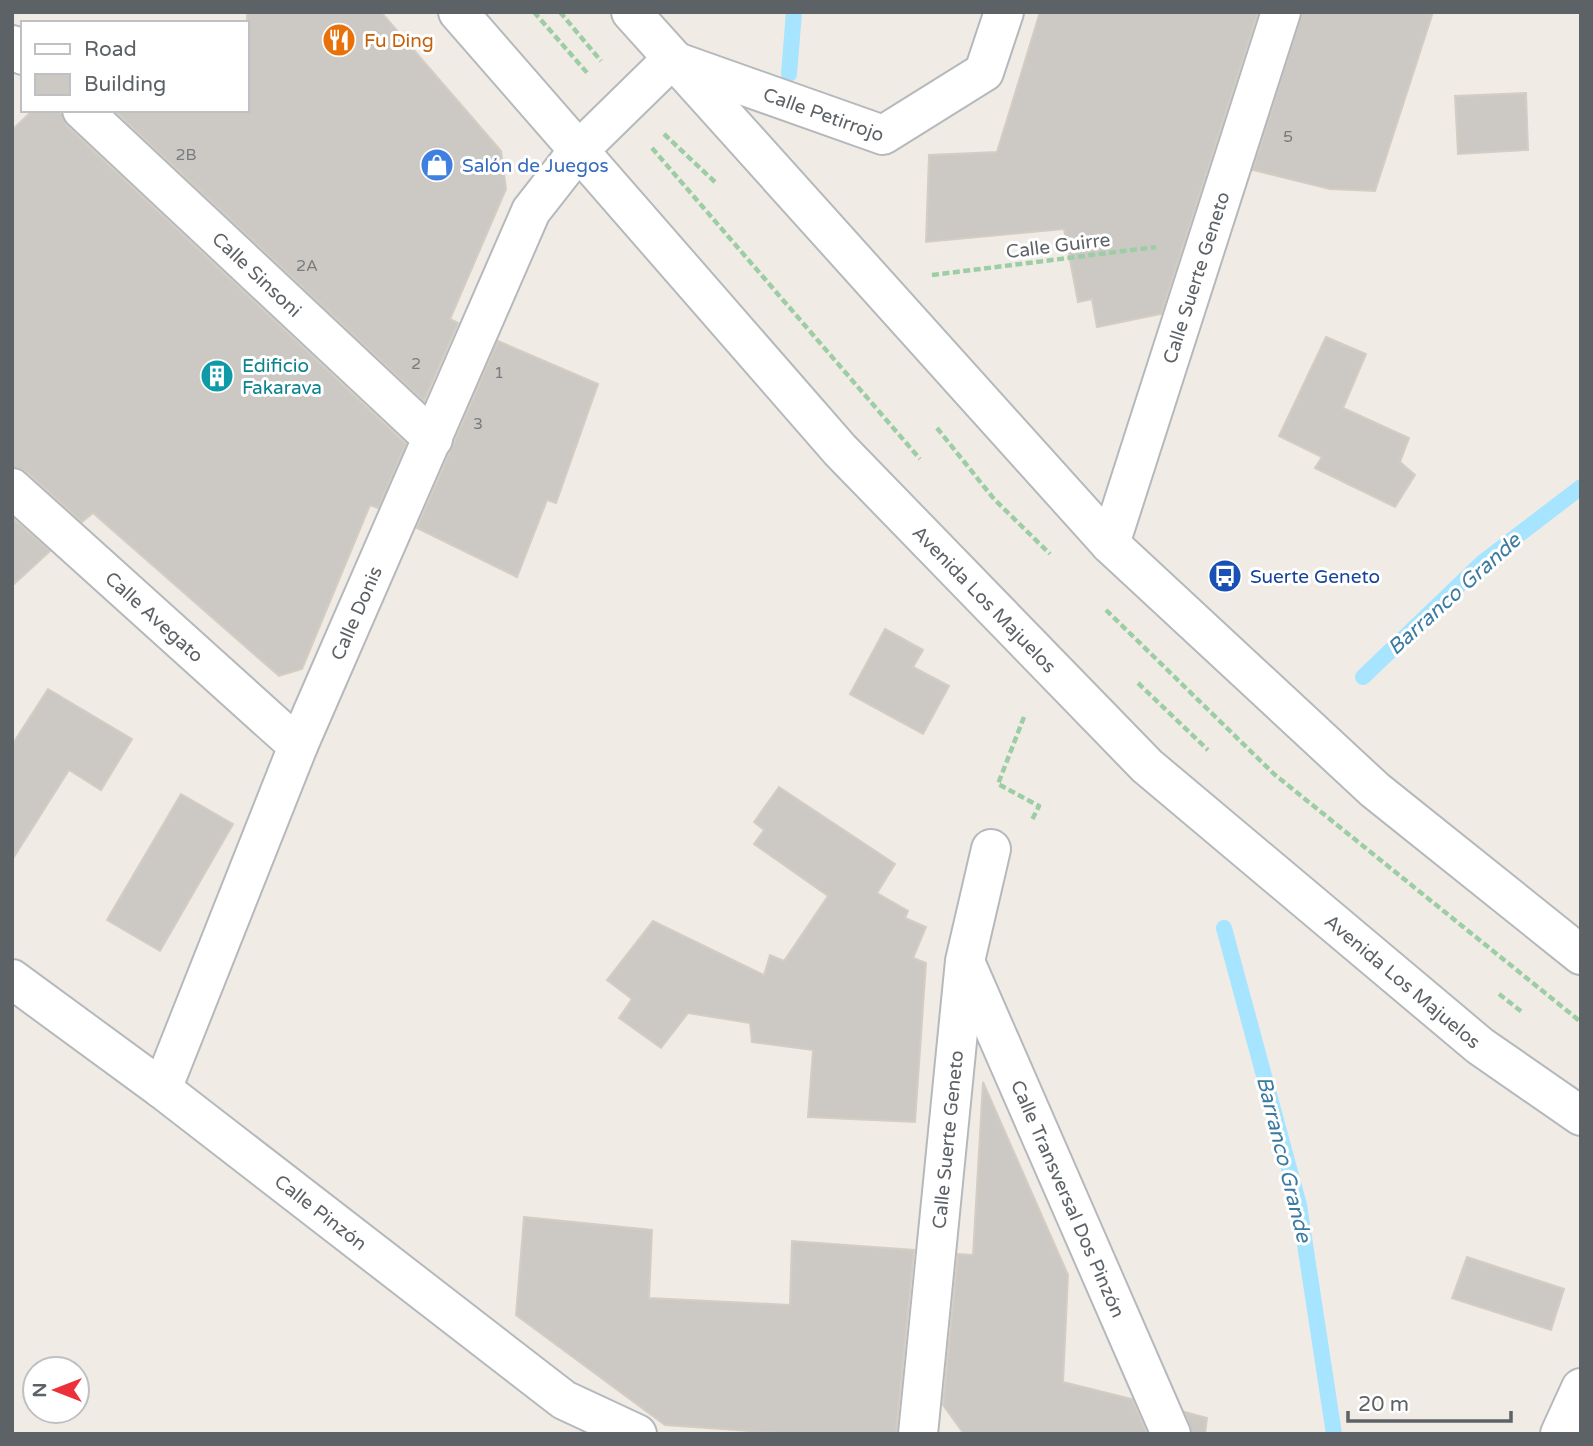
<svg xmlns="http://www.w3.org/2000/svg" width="1593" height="1446" font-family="'Varela Round',sans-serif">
<rect width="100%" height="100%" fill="#f0ece5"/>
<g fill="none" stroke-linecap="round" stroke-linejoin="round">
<!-- stream -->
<g stroke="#a6e4ff" stroke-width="16">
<path d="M 789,74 L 794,12"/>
<path d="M 1363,677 L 1483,562 L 1581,487"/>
<path d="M 1224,928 L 1299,1205 L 1334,1434"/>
</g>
</g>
<!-- building -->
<g fill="#ccc9c4" stroke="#d4cdc3" stroke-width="2">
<path d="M 247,12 L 381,12 L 501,151 L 506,189 L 450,319 L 458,323 L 424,401 L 114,110 L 247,110 Z"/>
<path d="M 1040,12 L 1258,12 L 1161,314 L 1097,327 L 1092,299 L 1078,302 L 1064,229 L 926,242 L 929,155 L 997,152 Z"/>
<path d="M 1302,12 L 1433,12 L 1375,191 L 1330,189 L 1253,170 Z"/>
<path d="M 1526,93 L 1528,150 L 1458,154 L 1455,96 Z"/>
<path d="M 33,110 L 61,110 L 67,126 L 406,444 L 378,508 L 370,505 L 302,669 L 279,676 L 93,513 L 82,522 L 27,472 L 12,467 L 12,130 Z"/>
<path d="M 1326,337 L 1366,354 L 1343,408 L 1409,438 L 1400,462 L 1415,475 L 1395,507 L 1315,468 L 1322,457 L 1279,436 Z"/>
<path d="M 498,341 L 598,384 L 556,503 L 547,500 L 517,577 L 417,528 Z"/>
<path d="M 12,518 L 50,551 L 12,586 Z"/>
<path d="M 885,629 L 923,650 L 913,667 L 949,686 L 923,734 L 850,694 Z"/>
<path d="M 48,689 L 132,739 L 101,790 L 69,770 L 12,860 L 12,745 Z"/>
<path d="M 779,787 L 895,864 L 877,893 L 908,911 L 905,918 L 926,927 L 913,958 L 926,963 L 915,1122 L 808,1117 L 813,1050 L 752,1042 L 750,1023 L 688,1013 L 661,1048 L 619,1018 L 632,999 L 607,980 L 653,921 L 764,975 L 770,955 L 784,961 L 828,896 L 754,844 L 764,830 L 754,822 Z"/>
<path d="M 181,794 L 233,824 L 160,951 L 107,920 Z"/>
<path d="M 983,1082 L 1068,1275 L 1063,1382 L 1132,1399 L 1147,1434 L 964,1434 L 943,1405 L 958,1254 L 973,1255 Z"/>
<path d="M 524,1217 L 652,1230 L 649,1298 L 790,1305 L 792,1241 L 914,1250 L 896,1434 L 793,1434 L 665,1425 L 516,1315 Z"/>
<path d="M 1467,1257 L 1564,1289 L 1551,1330 L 1452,1298 Z"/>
<path d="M 1185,1412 L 1207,1418 L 1205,1434 L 1192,1434 Z"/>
</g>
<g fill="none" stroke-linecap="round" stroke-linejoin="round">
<defs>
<g id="minor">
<path id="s1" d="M 458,12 L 840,450 L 1147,766 L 1480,1046 L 1581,1116"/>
<path d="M 631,12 L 1110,544 L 1375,790 L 1581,955"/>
<path d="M 12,45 L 23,55"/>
<path id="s2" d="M 82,110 L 433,439"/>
<path id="s3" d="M 12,488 L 298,746"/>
<path id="s4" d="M 1110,544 L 1281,12"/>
<path id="s5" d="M 966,964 L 1171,1434"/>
<path id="s6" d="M 12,979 L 162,1089 L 564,1400 L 637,1434"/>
<path id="s7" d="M 162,1089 L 298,746 L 531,211 L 578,151 L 671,60 L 883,135 L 984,72 L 1004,12"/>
<path id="s8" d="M 918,1434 L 965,961 L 991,849"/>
<path d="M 1560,1434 L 1581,1388"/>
</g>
</defs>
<!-- minor casing -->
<use href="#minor" stroke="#b6b9bc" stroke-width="42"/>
<!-- path -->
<g stroke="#9dcda4" stroke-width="4.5" stroke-dasharray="7 3.5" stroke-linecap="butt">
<path d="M 534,12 L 589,75"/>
<path d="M 560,12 L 601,61"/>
<path d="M 664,134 L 716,183"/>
<path d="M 652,148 L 920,459"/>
<path d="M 932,275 L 1156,247"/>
<path d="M 937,428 L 994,499 L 1050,554"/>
<path d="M 1106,610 L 1274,774 L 1581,1022"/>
<path d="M 1138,683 L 1208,750"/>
<path d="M 1024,717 L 998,784 L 1039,806 L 1031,822"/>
<path d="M 1499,994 L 1522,1012"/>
</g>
<!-- minor -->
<use href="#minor" stroke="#fff" stroke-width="38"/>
</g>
<!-- icons -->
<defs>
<symbol id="restaurant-disc" viewBox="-11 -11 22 22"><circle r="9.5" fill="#e8710a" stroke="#fff"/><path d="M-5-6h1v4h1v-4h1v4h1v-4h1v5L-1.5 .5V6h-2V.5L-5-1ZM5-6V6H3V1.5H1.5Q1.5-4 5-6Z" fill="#fff"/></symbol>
<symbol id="shop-disc" viewBox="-11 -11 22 22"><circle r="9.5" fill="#3f7fe0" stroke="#fff"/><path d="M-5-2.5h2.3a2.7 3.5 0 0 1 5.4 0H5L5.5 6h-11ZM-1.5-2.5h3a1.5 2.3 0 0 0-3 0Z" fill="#fff"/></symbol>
<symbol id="building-disc" viewBox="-11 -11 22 22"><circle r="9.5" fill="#0f9aa8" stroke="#fff"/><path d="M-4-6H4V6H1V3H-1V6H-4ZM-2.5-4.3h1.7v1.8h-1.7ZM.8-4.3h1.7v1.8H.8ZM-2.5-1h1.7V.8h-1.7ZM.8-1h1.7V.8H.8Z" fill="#fff"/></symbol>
<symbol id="bus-disc" viewBox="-11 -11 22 22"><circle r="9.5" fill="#1a4fb4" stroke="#fff"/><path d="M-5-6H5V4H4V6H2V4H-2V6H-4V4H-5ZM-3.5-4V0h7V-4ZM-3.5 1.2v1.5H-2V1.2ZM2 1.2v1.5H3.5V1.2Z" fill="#fff"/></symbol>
</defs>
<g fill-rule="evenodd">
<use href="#restaurant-disc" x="320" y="21" width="38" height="38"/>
<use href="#shop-disc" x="418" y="146" width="38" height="38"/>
<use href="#building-disc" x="198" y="357" width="38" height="38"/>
<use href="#bus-disc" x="1206" y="557" width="38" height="38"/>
</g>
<g text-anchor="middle" stroke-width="6" stroke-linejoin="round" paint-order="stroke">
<!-- number labels -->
<g font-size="16" fill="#797c7e">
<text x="1288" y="142">5</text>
<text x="186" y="160">2B</text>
<text x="307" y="271">2A</text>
<text x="416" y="369">2</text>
<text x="499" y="378">1</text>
<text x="478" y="429">3</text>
</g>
<!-- food labels -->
<g font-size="19" fill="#c56008" stroke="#fff" text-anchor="start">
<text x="364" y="47">Fu Ding</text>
</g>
<!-- street labels -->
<g font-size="19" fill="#5d6266" stroke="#fff">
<text dy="7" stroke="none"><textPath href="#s7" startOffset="1321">Calle Petirrojo</textPath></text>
<text transform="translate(1058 245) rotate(-7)" y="7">Calle Guirre</text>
<text dy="7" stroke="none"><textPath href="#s2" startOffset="240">Calle Sinsoni</textPath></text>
<text dy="7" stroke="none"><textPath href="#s4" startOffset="280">Calle Suerte Geneto</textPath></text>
<text dy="7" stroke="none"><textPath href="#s1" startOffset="789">Avenida Los Majuelos</textPath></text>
<text dy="7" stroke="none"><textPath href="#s7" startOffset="514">Calle Donis</textPath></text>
<text dy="7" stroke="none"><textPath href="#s3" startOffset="192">Calle Avegato</textPath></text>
<text dy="7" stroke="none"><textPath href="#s1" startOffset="1356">Avenida Los Majuelos</textPath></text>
<text dy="7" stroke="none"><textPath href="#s8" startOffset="296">Calle Suerte Geneto</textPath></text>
<text dy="7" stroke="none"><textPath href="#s5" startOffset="256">Calle Transversal Dos Pinzón</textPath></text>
<text dy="7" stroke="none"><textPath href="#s6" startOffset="387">Calle Pinzón</textPath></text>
</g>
<!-- shop labels -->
<g font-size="19" fill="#366cbe" stroke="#fff" text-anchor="start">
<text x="462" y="172">Salón de Juegos</text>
</g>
<!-- culture labels -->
<g font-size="19" fill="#0d838f" stroke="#fff" text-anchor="start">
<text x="242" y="372">Edificio<tspan x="242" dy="22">Fakarava</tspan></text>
</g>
<!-- transit labels -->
<g font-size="19" fill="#164399" stroke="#fff" text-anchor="start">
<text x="1250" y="583">Suerte Geneto</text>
</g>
<!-- water labels -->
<g font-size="21" font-style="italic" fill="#3b7ba2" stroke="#fff">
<text transform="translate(1454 594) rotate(-42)" y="7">Barranco Grande</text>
<text transform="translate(1284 1159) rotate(76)" y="7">Barranco Grande</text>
</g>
</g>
<!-- border -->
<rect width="1593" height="1446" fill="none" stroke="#5d6266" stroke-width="28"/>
<!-- legend -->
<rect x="21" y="21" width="228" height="91" fill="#ffffff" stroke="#bec0c2" stroke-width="2"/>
<rect x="35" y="44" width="35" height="10" fill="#ffffff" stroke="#bec0c2" stroke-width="2"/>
<text x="84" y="56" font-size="21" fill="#5d6266">Road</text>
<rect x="35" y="74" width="35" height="21" fill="#ccc9c4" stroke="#bec0c2" stroke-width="2"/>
<text x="84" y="91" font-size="21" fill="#5d6266">Building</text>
<!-- north arrow -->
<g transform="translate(56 1390) rotate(270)"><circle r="33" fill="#ffffff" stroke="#bec0c2" stroke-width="2"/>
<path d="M0-5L12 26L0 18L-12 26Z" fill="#ec2f39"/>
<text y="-10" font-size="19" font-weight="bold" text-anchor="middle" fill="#5d6266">N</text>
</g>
<!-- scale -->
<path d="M1348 1411v10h163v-10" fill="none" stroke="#5d6266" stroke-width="3.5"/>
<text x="1358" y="1411" font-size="21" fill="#5d6266" stroke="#ffffff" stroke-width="5" paint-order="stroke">20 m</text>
</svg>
